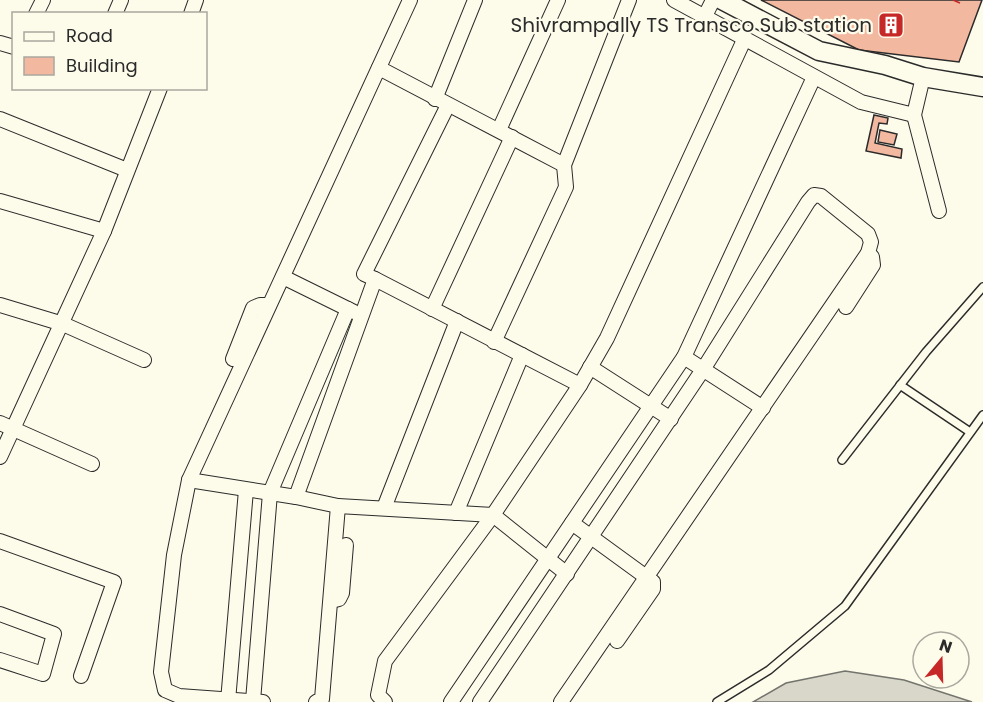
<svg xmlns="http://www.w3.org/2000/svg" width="983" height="702" font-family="Poppins,sans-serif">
<rect width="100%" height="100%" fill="#fdfbea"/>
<!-- water -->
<path fill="#d8d7c9" stroke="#74746e" stroke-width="1.5" d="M 845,671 L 904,680 L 972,702 L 753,702 L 786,683 Z"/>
<!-- building -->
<g fill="#f2b8a0" stroke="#2b2b2b" stroke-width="1.5">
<path d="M 761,0 L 982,0 L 959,62 L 859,50 Z"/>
<path d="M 874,115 L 888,118 L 887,124 L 879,123 L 875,143 L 902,149 L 901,158 L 866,151 Z"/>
<path d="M 880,130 L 897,134 L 894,145 L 878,142 Z"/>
</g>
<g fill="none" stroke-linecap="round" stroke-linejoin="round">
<defs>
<g id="service">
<path d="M 900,385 L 970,432"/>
<path d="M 842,460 L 926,352 L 983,287"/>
<path d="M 717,702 L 769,670 L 845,606 L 983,415"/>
</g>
<g id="minor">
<path d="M 674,0 L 861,102 L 914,115"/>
<path d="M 36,14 L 43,0"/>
<path d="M 115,14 L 121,0"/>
<path d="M 191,14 L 196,0"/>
<path d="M 704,18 L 713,0"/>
<path d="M 0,43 L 14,47"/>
<path d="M 379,68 L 564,165"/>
<path d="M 923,77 L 914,115 L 939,211"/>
<path d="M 435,99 L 475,0"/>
<path d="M 0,119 L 127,170"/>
<path d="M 499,130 L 558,0"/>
<path d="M 0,201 L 104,231"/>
<path d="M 283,277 L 354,312"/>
<path d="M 375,279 L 364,274 L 448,105"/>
<path d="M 0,305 L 63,324 L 144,360"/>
<path d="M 846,307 L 873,265 L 872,257 L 868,253"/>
<path d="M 432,309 L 512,137"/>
<path d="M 494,342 L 566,187 L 564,165 L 629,0"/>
<path d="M 684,357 L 763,408"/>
<path d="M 233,359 L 253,308 L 260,305 L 269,305"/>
<path d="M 590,367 L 671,419"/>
<path d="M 0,423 L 92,464"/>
<path d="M 0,457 L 104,231 L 160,88"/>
<path d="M 189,480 L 296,497"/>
<path d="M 338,506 L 296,497 L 375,279 L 580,385"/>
<path d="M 384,508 L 457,321"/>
<path d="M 456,513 L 522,355"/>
<path d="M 572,523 L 653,582 L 653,589 L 617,641"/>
<path d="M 0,541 L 114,582 L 81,676"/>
<path d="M 331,601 L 339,599 L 342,593 L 346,545"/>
<path d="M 0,614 L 54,634 L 43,674 L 0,660"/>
<path d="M 228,701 L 246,490"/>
<path d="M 253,701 L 270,493 L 348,309"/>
<path d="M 263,702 L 179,696 L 165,690 L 161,672 L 174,555 L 189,480 L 410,0"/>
<path d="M 316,702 L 322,699 L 338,506 L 493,515 L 567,574"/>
<path d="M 385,702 L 378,695 L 385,661 L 493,515 L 580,385 L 607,338 L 744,40"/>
<path d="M 451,702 L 684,357 L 814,77"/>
<path d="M 480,702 L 704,368 L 808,202 L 814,195 L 821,196 L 868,234 L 871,242 L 868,253 L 561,702"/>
</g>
<path id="tertiary" d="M 722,0 L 819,51 L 885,65 L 923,77 L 983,87"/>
</defs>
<!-- service casing -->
<use href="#service" stroke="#2b2b2b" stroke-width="10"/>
<!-- minor casing -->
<use href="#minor" stroke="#2b2b2b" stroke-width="16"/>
<!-- tertiary casing -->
<use href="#tertiary" stroke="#2b2b2b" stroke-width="21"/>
<!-- service -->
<use href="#service" stroke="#fdfbea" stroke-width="7"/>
<!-- minor -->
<use href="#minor" stroke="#fdfbea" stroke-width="14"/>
<!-- tertiary -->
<use href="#tertiary" stroke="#fdfbea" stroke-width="18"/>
<!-- power -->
<path stroke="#c62828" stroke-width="1.5" stroke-dasharray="21 4.5 3 4.5" stroke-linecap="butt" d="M 953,0 L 960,3"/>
</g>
<!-- icons -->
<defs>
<symbol id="building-square" viewBox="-11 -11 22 22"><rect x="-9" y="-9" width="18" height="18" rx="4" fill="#c62828" stroke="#fdfbea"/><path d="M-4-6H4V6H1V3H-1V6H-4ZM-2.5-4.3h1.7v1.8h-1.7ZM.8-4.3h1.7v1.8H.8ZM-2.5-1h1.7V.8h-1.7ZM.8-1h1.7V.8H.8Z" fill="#fff"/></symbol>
</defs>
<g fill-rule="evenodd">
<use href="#building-square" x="876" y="10" width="30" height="30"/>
</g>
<g text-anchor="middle" stroke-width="4.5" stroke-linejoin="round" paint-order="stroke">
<!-- poi labels -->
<g font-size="20" fill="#2b2b2b" stroke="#fdfbea" text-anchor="end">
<text x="872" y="32">Shivrampally TS Transco Sub station</text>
</g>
</g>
<!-- legend -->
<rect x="12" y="12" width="195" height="78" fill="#fdfbea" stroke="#a9a89e" stroke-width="1.5"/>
<rect x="24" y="32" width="30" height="9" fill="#fdfbea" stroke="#a9a89e" stroke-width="1.5"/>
<text x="66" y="42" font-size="18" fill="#2b2b2b">Road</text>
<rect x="24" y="57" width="30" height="18" fill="#f2b8a0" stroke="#a9a89e" stroke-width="1.5"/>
<text x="66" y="72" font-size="18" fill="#2b2b2b">Building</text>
<!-- north arrow -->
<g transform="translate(941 660) rotate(19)"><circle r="28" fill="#fdfbea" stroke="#a9a89e" stroke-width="1.5"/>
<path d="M0-4.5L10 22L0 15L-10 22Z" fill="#c62828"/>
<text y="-9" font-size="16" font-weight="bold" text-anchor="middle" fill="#2b2b2b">N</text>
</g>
</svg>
